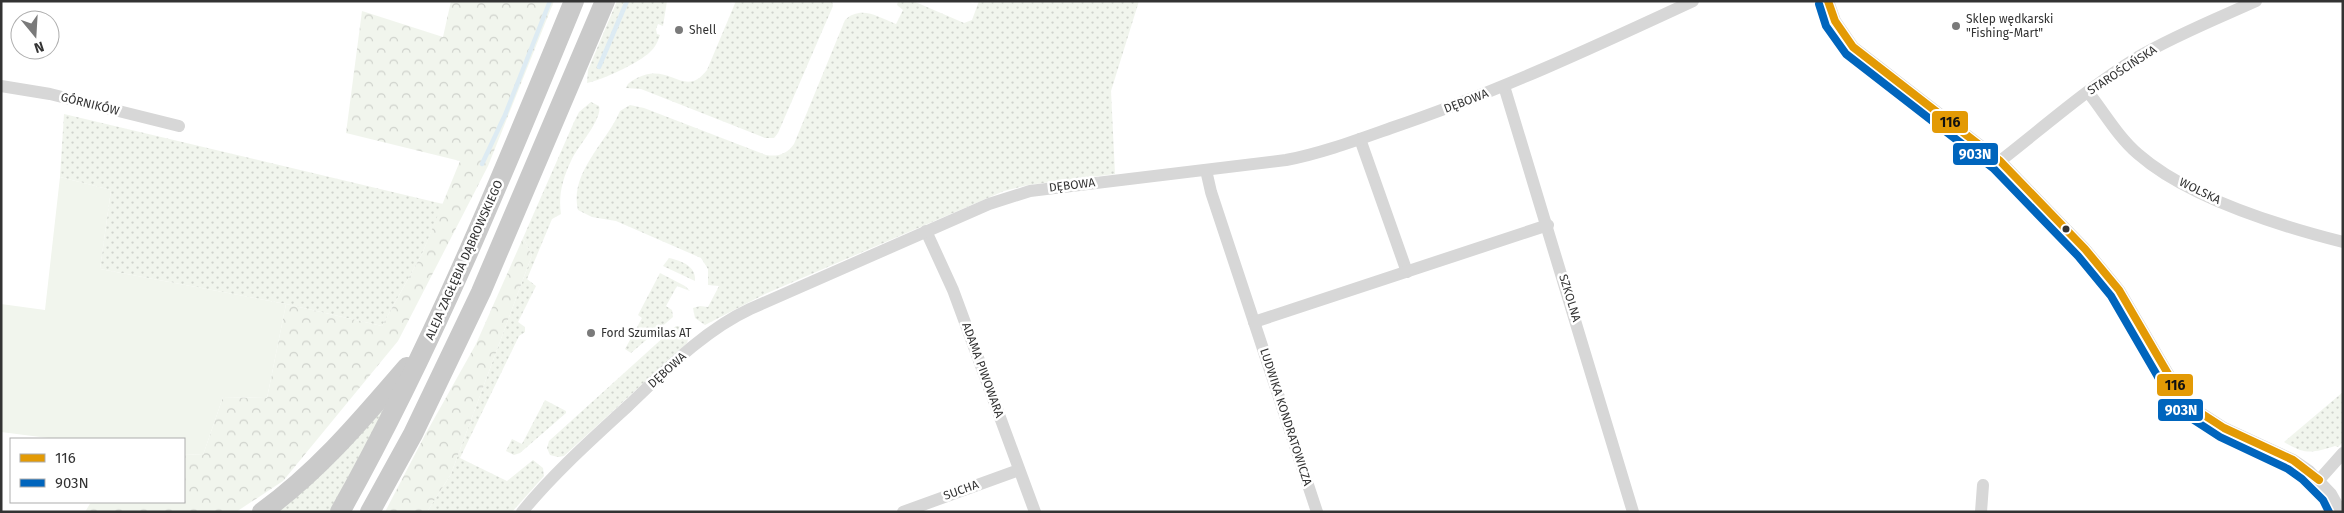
<svg xmlns="http://www.w3.org/2000/svg" width="2344" height="513" font-family="'Fira Sans',sans-serif">
<defs>
<pattern id="grass-dots" width="8" height="8" patternUnits="userSpaceOnUse" patternTransform="scale(1.25)"><rect width="8" height="8" fill="#f1f5ed"/><path d="M2 2h.1M6 6h.1" fill="none" stroke="#cfd2cc" stroke-width="1.8" stroke-linecap="round"/></pattern>
<pattern id="forest-crowns" width="20" height="18" patternUnits="userSpaceOnUse" patternTransform="scale(1.25)"><rect width="20" height="18" fill="#f1f5ed"/><path d="M2 6a3 3 0 1 1 6 0M12 15a3 3 0 1 1 6 0" fill="none" stroke="#cfd2cc"/></pattern>
</defs>
<rect width="100%" height="100%" fill="#fff"/>
<!-- grass -->
<g fill="url(#grass-dots)">
<path d="M 617,1 L 667,1 L 663,26 L 658,24 L 656,29 L 657,34 L 660,35 C 658,41 655,48 650,52 C 639,63 602,80 587,83 L 588,70 Z"/>
<path d="M 736,1 L 832,1 L 833,6 L 778,133 L 774,138 L 765,138 L 641,89 L 626,88 C 628,82 632,81 637,78 C 670,61 684,100 707,70 Z"/>
<path d="M 898,1 L 913,1 L 964,23 L 972,20 L 979,1 L 1139,1 L 1111,91 L 1115,174 L 1028,185 L 1004,191 L 765,294 L 705,325 L 695,318 L 693,308 L 700,306 L 708,307 L 719,286 L 708,285 L 708,269 L 701,258 L 616,221 L 592,217 L 578,210 C 569,173 607,142 620,111 L 630,105 L 644,108 L 766,155 C 778,157 787,154 794,144 L 845,20 C 861,5 878,17 896,24 L 903,10 L 897,5 Z"/>
<path d="M 591,102 L 599,106 C 603,119 577,147 571,161 C 563,178 558,195 561,214 L 552,219 L 527,279 L 536,286 L 518,322 L 525,327 L 525,332 L 519,336 L 460,458 L 507,481 L 533,460 L 543,468 L 544,476 L 512,512 L 427,512 L 451,474 L 532,255 L 523,238 L 574,122 L 579,112 Z"/>
<path d="M 64,114 L 443,204 L 422,254 L 382,326 L 286,304 L 100,269 L 111,190 L 60,177 Z"/>
<path d="M 669,258 C 682,261 696,266 695,281 L 663,266 Z"/>
<path d="M 660,273 L 685,286 L 690,291 L 677,286 L 666,306 L 672,310 L 673,317 L 631,353 L 625,349 L 642,318 L 638,315 Z"/>
<path d="M 676,326 C 688,327 690,333 687,343 L 564,456 L 558,457 L 550,455 L 547,448 L 549,441 Z"/>
<path d="M 394,390 L 331,512 L 270,512 Z"/>
<path d="M 2343,392 L 2343,442 L 2338,447 L 2335,446 C 2312,453 2306,455 2284,442 Z"/>
<path d="M 545,400 L 566,411 L 566,413 L 520,453 L 514,455 L 506,451 L 512,439 L 522,444 Z"/>
</g>
<!-- forest -->
<g fill="url(#forest-crowns)">
<path d="M 451,1 L 554,1 L 488,166 L 398,341 L 283,481 L 236,512 L 85,512 L 91,502 L 184,502 L 184,454 L 203,455 L 223,397 L 267,398 L 286,304 L 382,326 L 422,254 L 460,161 L 346,133 L 362,11 L 443,37 Z"/>
<path d="M 523,238 L 532,255 L 451,474 L 427,512 L 385,512 L 425,435 L 476,344 Z"/>
</g>
<!-- garden -->
<path fill="#f1f5ed" d="M 60,177 L 111,190 L 100,269 L 286,304 L 267,398 L 223,397 L 203,455 L 184,454 L 184,439 L 56,439 L 1,432 L 1,304 L 45,310 Z"/>
<g fill="none" stroke-linecap="round" stroke-linejoin="round">
<!-- stream -->
<g stroke="#ddebf3" stroke-width="4.5">
<path d="M 599,67 L 627,1"/>
<path d="M 482,164 L 505,115 L 550,1"/>
</g>
<!-- street -->
<g stroke="#d7d7d7" stroke-width="12">
<path d="M 1828,1 L 1835,21 L 1853,47 L 2000,161 L 2085,249 L 2119,290 L 2174,384 L 2190,406 L 2224,428 L 2293,460 L 2309,471 L 2331,494 L 2341,512"/>
<path d="M 1,86 L 50,94 L 179,126"/>
<path d="M 1504,86 L 1633,512"/>
<path d="M 2088,92 C 2104,112 2118,137 2138,154 C 2187,197 2280,226 2343,242"/>
<path d="M 1360,139 L 1407,272"/>
<path d="M 2000,161 C 2045,126 2089,87 2138,57 C 2176,35 2216,19 2256,1"/>
<path d="M 1206,170 L 1211,192 L 1317,512"/>
<path d="M 926,231 L 953,290 L 1035,512"/>
<path d="M 1254,322 L 1548,225"/>
<path d="M 2319,480 L 2343,453"/>
<path d="M 522,512 C 554,473 591,440 628,406 C 665,371 703,331 750,309 L 989,204 L 1030,191 L 1286,160 C 1322,153 1357,140 1391,128 C 1495,93 1594,47 1693,1"/>
<path d="M 903,512 L 1019,470"/>
<path d="M 1981,512 L 1983,485"/>
</g>
<!-- primary -->
<g stroke="#cacaca" stroke-width="20">
<path d="M 262,512 C 319,471 362,419 407,367"/>
<path d="M 340,512 C 432,348 503,174 574,1"/>
<path d="M 370,512 L 413,434 L 481,292 L 605,1"/>
</g>
<defs>
<path id="bus-1" d="M 1828,1 L 1835,21 L 1853,47 L 2000,161 L 2085,249 L 2119,290 L 2174,384 L 2190,406 L 2224,428 L 2293,460 L 2319,480"/>
<path id="bus-2" d="M 1819,4 L 1826,26 L 1846,54 L 1993,168 L 2078,256 L 2111,296 L 2165,389 L 2183,413 L 2220,437 L 2288,469 L 2302,479 L 2323,500 L 2329,512"/>
</defs>
<!-- bus-1 casing -->
<use href="#bus-1" stroke="#fff" stroke-width="11"/>
<!-- bus-2 casing -->
<use href="#bus-2" stroke="#fff" stroke-width="11"/>
<!-- bus-1 -->
<use href="#bus-1" stroke="#e39a05" stroke-width="8"/>
<!-- bus-2 -->
<use href="#bus-2" stroke="#0065bd" stroke-width="8"/>
</g>
<!-- markers -->
<g fill="#7a7a7a" stroke="#fff" stroke-width="2">
<circle cx="1956" cy="26" r="5"/>
<circle cx="679" cy="30" r="5"/>
<circle cx="591" cy="333" r="5"/>
</g>
<circle fill="#333" stroke="#fff" stroke-width="2" cx="2066" cy="229" r="4.5"/>
<g text-anchor="middle" stroke-width="5" stroke-linejoin="round" paint-order="stroke">
<!-- poi labels -->
<g font-size="12" fill="#333" stroke="#fff" text-anchor="start">
<text x="1966" y="23">Sklep wędkarski<tspan x="1966" dy="14">"Fishing-Mart"</tspan></text>
<text x="689" y="34">Shell</text>
<text x="601" y="337">Ford Szumilas AT</text>
</g>
<!-- street labels -->
<g font-size="12" fill="#333" stroke="#fff">
<text transform="translate(2122 70) rotate(-33)" y="4">STAROŚCIŃSKA</text>
<text transform="translate(1466 101) rotate(-21)" y="4">DĘBOWA</text>
<text transform="translate(90 104) rotate(14)" y="4">GÓRNIKÓW</text>
<text transform="translate(1072 185) rotate(-7)" y="4">DĘBOWA</text>
<text transform="translate(2200 191) rotate(26)" y="4">WOLSKA</text>
<text transform="translate(464 260) rotate(-66)" y="4">ALEJA ZAGŁĘBIA DĄBROWSKIEGO</text>
<text transform="translate(1570 298) rotate(73)" y="4">SZKOLNA</text>
<text transform="translate(667 370) rotate(-42)" y="4">DĘBOWA</text>
<text transform="translate(983 370) rotate(70)" y="4">ADAMA PIWOWARA</text>
<text transform="translate(1286 417) rotate(72)" y="4">LUDWIKA KONDRATOWICZA</text>
<text transform="translate(961 490) rotate(-20)" y="4">SUCHA</text>
</g>
</g>
<g stroke="#fff" stroke-width="2">
<rect x="1931" y="110" width="38" height="24" rx="5" fill="#e39a05"/>
<rect x="1952" y="142" width="47" height="24" rx="5" fill="#0065bd"/>
<rect x="2156" y="373" width="38" height="24" rx="5" fill="#e39a05"/>
<rect x="2157" y="398" width="47" height="24" rx="5" fill="#0065bd"/>
</g>
<g font-size="14" text-anchor="middle" font-weight="bold" fill="#fff">
<text x="1975" y="159">903N</text>
<text x="2181" y="415">903N</text>
</g>
<g font-size="14" text-anchor="middle" font-weight="bold" fill="#111">
<text x="1950" y="127">116</text>
<text x="2175" y="390">116</text>
</g>
<!-- border -->
<rect width="2344" height="513" fill="none" stroke="#333333" stroke-width="5"/>
<!-- legend -->
<rect x="10" y="438" width="175" height="65" fill="#ffffff" stroke="#adadad"/>
<rect x="20" y="454" width="25" height="8" fill="#e39a05" stroke="#adadad"/>
<text x="55" y="463" font-size="15" fill="#333333">116</text>
<rect x="20" y="479" width="25" height="8" fill="#0065bd" stroke="#adadad"/>
<text x="55" y="488" font-size="15" fill="#333333">903N</text>
<!-- north arrow -->
<g transform="translate(35 35) rotate(162)"><circle r="24" fill="#ffffff" stroke="#adadad"/>
<path d="M0-4L9 19L0 12L-9 19Z" fill="#7a7a7a"/>
<text y="-8" font-size="14" font-weight="bold" text-anchor="middle" fill="#333333">N</text>
</g>
</svg>
